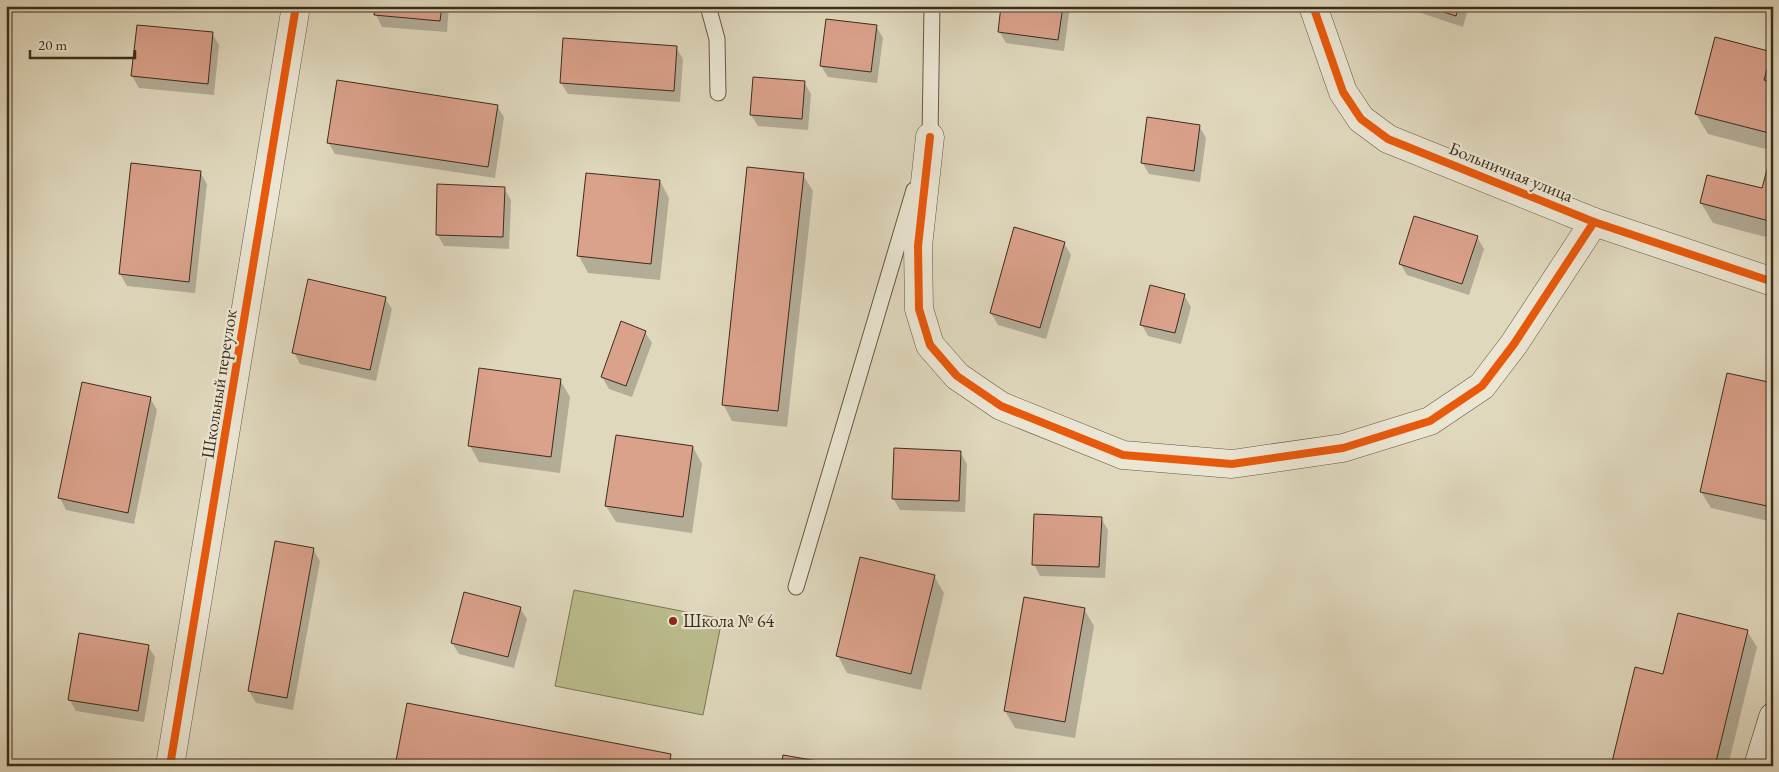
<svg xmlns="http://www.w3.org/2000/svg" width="1779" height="772" font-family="'EB Garamond',serif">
<rect width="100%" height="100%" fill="#e0d8bd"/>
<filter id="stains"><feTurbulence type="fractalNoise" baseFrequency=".004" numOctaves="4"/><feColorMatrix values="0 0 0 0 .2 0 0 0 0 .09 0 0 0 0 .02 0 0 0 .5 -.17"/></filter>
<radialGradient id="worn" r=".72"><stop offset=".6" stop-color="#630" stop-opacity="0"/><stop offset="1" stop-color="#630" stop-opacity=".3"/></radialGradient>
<!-- green -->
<path fill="#bbbc8c" stroke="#7c7454" d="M 574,590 L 722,619 L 703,715 L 555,686 Z"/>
<!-- shadow -->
<g fill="#0003">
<path d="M 376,6 L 449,6 L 447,32 L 382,27 L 376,15 Z"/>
<path d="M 1003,6 L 1070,6 L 1064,51 L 1006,43 L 999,31 Z"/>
<path d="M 1400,6 L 1469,6 L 1463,27 Z"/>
<path d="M 876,26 L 883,38 L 877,83 L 828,77 L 821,66 Z"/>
<path d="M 212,33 L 219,45 L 214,95 L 139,88 L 132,76 Z"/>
<path d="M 676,47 L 683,59 L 680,102 L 568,94 L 561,83 Z"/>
<path d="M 1771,53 L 1773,56 L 1773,151 L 1708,134 L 1696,114 Z"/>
<path d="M 804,82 L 811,94 L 808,130 L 758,126 L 751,115 Z"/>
<path d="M 497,106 L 504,117 L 495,178 L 335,154 L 328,142 Z"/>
<path d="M 1199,126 L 1206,138 L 1200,182 L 1149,174 L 1142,162 Z"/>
<path d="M 1773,153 L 1773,239 L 1713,223 L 1701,203 L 1763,190 Z"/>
<path d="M 132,165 L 200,172 L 207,184 L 195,293 L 127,286 L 120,274 Z"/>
<path d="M 587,174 L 660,181 L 669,198 L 660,280 L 588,273 L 579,256 Z"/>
<path d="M 803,175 L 813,191 L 787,427 L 732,421 L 723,404 Z"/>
<path d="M 504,188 L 511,200 L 509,249 L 444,246 L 437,234 Z"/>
<path d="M 1015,229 L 1064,243 L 1071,255 L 1046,339 L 998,325 L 991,313 Z"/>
<path d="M 1477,237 L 1484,249 L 1469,295 L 1407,275 L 1400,263 Z"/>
<path d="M 1184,295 L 1191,307 L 1181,344 L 1148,336 L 1142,325 Z"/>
<path d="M 385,298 L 392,309 L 376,381 L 300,364 L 294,352 Z"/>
<path d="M 645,332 L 652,343 L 632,397 L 609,389 L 602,377 Z"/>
<path d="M 560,380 L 570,397 L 560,473 L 479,462 L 470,446 Z"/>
<path d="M 1773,384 L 1773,522 L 1711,508 L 1701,492 Z"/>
<path d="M 150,398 L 157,410 L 134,524 L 66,510 L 60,498 Z"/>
<path d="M 693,447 L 702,464 L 692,533 L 616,522 L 606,506 Z"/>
<path d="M 960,452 L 967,464 L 965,512 L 900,510 L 893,498 Z"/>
<path d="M 1101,518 L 1108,530 L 1105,578 L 1040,576 L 1034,564 Z"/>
<path d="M 313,549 L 320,561 L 293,710 L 256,703 L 249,691 Z"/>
<path d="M 934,576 L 944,593 L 921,690 L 847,673 L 838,656 Z"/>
<path d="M 1025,599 L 1084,609 L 1094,626 L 1075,738 L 1015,728 L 1005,711 Z"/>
<path d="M 520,608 L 527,619 L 514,668 L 459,654 L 452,643 Z"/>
<path d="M 1747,631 L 1757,647 L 1728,766 L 1612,766 L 1664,676 Z"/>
<path d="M 148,646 L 155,657 L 144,722 L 76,711 L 69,699 Z"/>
<path d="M 670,755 L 677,766 L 396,766 Z"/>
</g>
<!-- building -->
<g fill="#daa18b" stroke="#3c2d1b">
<path d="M 375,6 L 442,6 L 440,21 L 374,15 Z"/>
<path d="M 1001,6 L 1063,6 L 1058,40 L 998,32 Z"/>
<path d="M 1425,6 L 1459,6 L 1456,16 Z"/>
<path d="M 826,19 L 877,25 L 871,72 L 820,66 Z"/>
<path d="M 137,25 L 213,32 L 208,84 L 131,76 Z"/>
<path d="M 1715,37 L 1772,52 L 1764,80 L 1773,82 L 1773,134 L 1695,114 Z"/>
<path d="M 563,38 L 677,46 L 674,91 L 560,83 Z"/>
<path d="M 753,77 L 805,81 L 802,119 L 750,115 Z"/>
<path d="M 337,80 L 498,105 L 488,167 L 327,143 Z"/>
<path d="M 1147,117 L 1200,125 L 1194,171 L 1141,163 Z"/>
<path d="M 1773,148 L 1773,222 L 1700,203 L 1707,175 L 1762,188 Z"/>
<path d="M 131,163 L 201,171 L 189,282 L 119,274 Z"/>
<path d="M 747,167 L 804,173 L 778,411 L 722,405 Z"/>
<path d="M 586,173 L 660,180 L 651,264 L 577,256 Z"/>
<path d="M 437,184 L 505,187 L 503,237 L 436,235 Z"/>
<path d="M 1414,216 L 1478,236 L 1462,284 L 1399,264 Z"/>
<path d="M 1014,227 L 1065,242 L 1040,328 L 990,313 Z"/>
<path d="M 308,279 L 386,297 L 370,370 L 292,353 Z"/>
<path d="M 1150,285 L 1185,294 L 1175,333 L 1140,325 Z"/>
<path d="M 621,321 L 646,331 L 626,386 L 601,377 Z"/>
<path d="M 479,368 L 561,379 L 551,457 L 468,446 Z"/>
<path d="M 1727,373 L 1773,383 L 1772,507 L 1700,492 Z"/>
<path d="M 82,382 L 151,397 L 128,513 L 58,498 Z"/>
<path d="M 616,435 L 693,446 L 683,517 L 605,506 Z"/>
<path d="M 894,448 L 961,451 L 959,501 L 892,499 Z"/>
<path d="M 1034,514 L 1102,517 L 1099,567 L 1032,565 Z"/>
<path d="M 275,541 L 314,548 L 287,698 L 248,691 Z"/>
<path d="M 860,557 L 935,575 L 911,674 L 836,656 Z"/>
<path d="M 464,592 L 521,607 L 508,657 L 451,643 Z"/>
<path d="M 1024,597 L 1085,608 L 1065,722 L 1004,711 Z"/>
<path d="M 1678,613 L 1748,630 L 1715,766 L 1611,766 L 1635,667 L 1663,674 Z"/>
<path d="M 79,633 L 149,645 L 138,711 L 68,700 Z"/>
<path d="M 407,703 L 671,754 L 669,766 L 395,766 Z"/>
<path d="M 783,755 L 846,766 L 781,766 Z"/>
</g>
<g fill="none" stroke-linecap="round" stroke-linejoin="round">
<defs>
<g id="lane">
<path d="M 708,6 L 717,39 L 718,93"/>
<path d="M 928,142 L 930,137 L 932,6"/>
<path d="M 796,587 L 914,190"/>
</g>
<g id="street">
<path d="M 1313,6 L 1343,92 L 1361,119 L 1388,139 L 1594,222 L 1773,282"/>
<path d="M 930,137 L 918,246 L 919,309 L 930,345 L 957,376 L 1001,406 L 1123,455 L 1232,464 L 1343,448 L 1430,421 L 1482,386 L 1514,344 L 1594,222"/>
<path d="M 170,766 L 296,6"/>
</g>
<path id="secondary" d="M 1758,766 L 1773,717"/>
</defs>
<!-- lane casing -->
<use href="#lane" stroke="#655844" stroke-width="17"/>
<!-- street casing -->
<use href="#street" stroke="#655844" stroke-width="29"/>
<!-- secondary casing -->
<use href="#secondary" stroke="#3c2d1b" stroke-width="29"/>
<!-- lane -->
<use href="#lane" stroke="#ebe6d4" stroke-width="15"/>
<!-- street -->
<use href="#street" stroke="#ebe6d4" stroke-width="28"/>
<!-- secondary -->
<use href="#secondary" stroke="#ebe6d4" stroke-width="28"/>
<defs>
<g id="cycleway">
<path d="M 1313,6 L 1343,92 L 1361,119 L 1388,139 L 1594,222 L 1773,282"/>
<path d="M 930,137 L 918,246 L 919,309 L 930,345 L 957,376 L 1001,406 L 1123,455 L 1232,464 L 1343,448 L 1430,421 L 1482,386 L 1514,344 L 1594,222"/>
<path d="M 170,766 L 296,6"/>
</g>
</defs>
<!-- cycleway casing -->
<use href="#cycleway" stroke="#ebe6d4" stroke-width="11"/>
<!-- cycleway -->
<use href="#cycleway" stroke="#e8590c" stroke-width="8"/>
</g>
<!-- markers -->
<circle fill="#8f2418" stroke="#ebe6d4" stroke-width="2" cx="673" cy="621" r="5"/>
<g text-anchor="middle" stroke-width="4.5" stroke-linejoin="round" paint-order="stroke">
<!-- street labels -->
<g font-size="18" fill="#3c2d1b" stroke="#ebe6d4">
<text transform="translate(1511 172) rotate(22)" y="6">Больничная улица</text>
<text transform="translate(219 384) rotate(-81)" y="6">Школьный переулок</text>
</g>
<!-- poi labels -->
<g font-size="18" fill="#3c2d1b" stroke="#ebe6d4" text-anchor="start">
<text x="683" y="627">Школа № 64</text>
</g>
</g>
<!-- margin -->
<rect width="1779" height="772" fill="none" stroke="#e0d8bd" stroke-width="25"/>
<rect x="8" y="8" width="1764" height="757" fill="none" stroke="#3c2d1b" stroke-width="2.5"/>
<rect x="12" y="12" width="1754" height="747" fill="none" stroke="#3c2d1b"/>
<!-- scale -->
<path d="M30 50v8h105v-8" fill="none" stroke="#3c2d1b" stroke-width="2.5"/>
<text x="38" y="50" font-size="15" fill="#3c2d1b" stroke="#ebe6d4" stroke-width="4" paint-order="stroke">20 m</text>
<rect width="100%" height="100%" filter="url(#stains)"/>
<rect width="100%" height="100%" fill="url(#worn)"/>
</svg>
